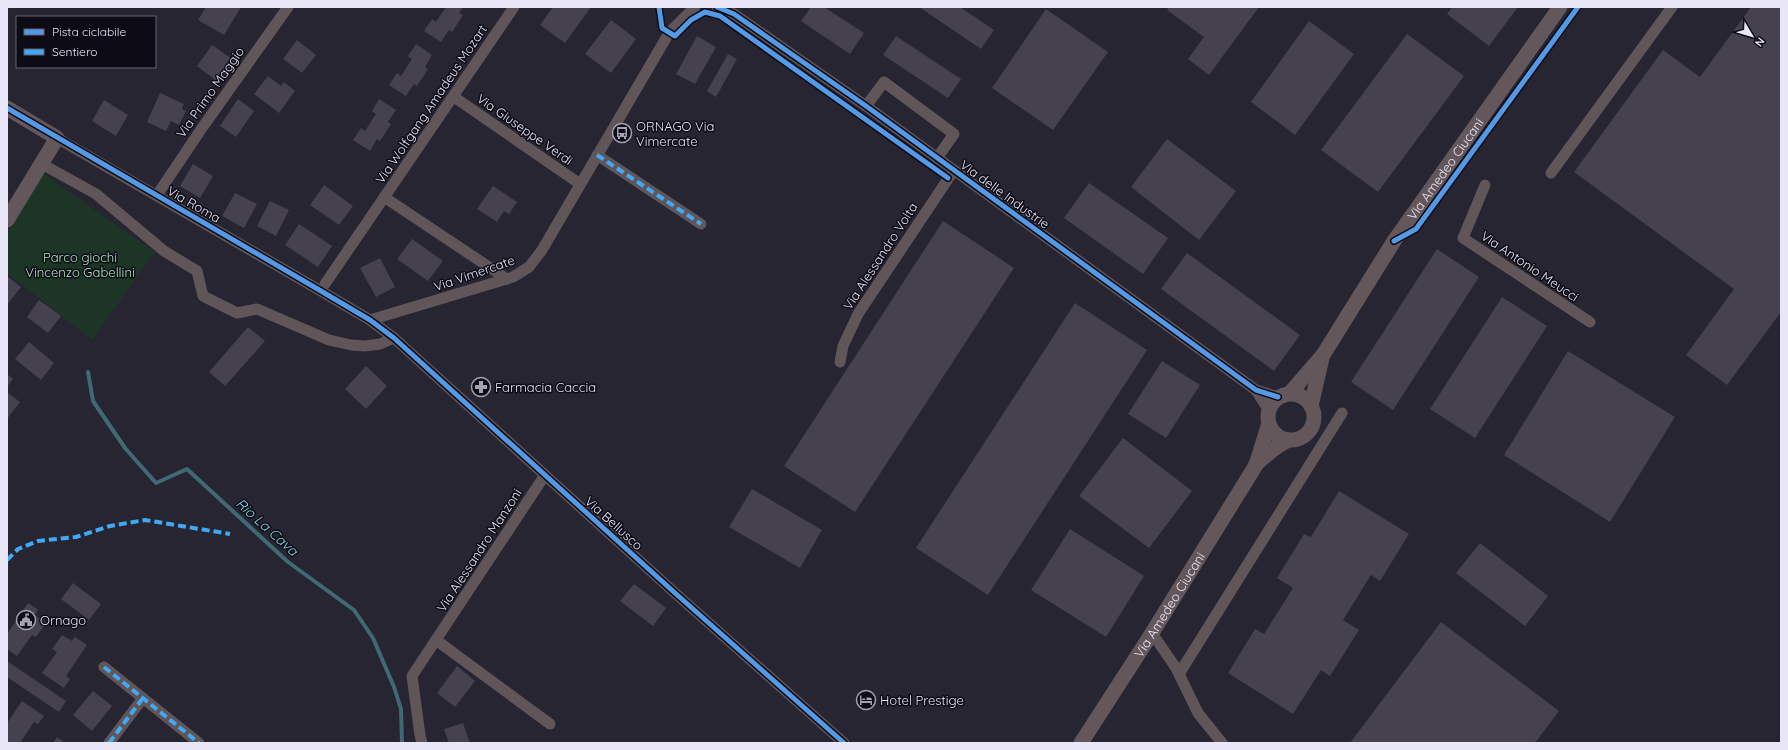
<svg xmlns="http://www.w3.org/2000/svg" width="1788" height="750" font-family="Quicksand,sans-serif">
<rect width="100%" height="100%" fill="#262531"/>
<!-- green -->
<path fill="#1c3527" d="M 44,174 L 155,252 L 92,340 L 7,273 L 7,234 Z"/>
<g fill="none" stroke-linecap="round" stroke-linejoin="round">
<!-- stream -->
<path stroke="#3f6a73" stroke-width="4" d="M 88,372 L 93,401 L 125,448 L 156,483 L 187,469 L 288,562 L 354,610 L 373,638 L 394,687 L 401,709 L 402,743"/>
</g>
<!-- building -->
<g fill="#45414e">
<path d="M 206,7 L 241,7 L 224,35 L 198,20 Z"/>
<path d="M 446,7 L 463,7 L 459,13 L 463,15 L 452,32 L 449,30 L 441,42 L 424,31 L 432,19 L 436,22 Z"/>
<path d="M 553,7 L 591,7 L 565,43 L 540,25 Z"/>
<path d="M 811,7 L 824,7 L 864,33 L 850,54 L 801,21 Z"/>
<path d="M 919,7 L 960,7 L 994,30 L 981,49 Z"/>
<path d="M 1169,7 L 1259,7 L 1209,75 L 1188,59 L 1204,37 L 1167,10 Z"/>
<path d="M 1452,7 L 1518,7 L 1489,46 L 1447,14 Z"/>
<path d="M 1751,7 L 1781,7 L 1781,312 L 1727,385 L 1686,355 L 1734,289 L 1574,172 L 1663,50 L 1700,77 Z"/>
<path d="M 1046,9 L 1108,52 L 1053,130 L 992,88 Z"/>
<path d="M 611,20 L 636,39 L 611,73 L 585,54 Z"/>
<path d="M 1309,21 L 1354,54 L 1295,135 L 1251,102 Z"/>
<path d="M 1407,34 L 1464,76 L 1378,192 L 1321,150 Z"/>
<path d="M 697,36 L 716,47 L 695,84 L 676,74 Z"/>
<path d="M 896,36 L 961,79 L 948,98 L 883,55 Z"/>
<path d="M 297,40 L 316,55 L 302,73 L 283,59 Z"/>
<path d="M 416,44 L 432,55 L 425,67 L 428,69 L 417,86 L 414,84 L 406,96 L 389,85 L 397,73 L 401,76 L 412,59 L 408,56 Z"/>
<path d="M 212,45 L 235,61 L 219,83 L 197,66 Z"/>
<path d="M 728,54 L 737,59 L 716,97 L 707,91 Z"/>
<path d="M 268,76 L 281,86 L 284,82 L 295,91 L 279,113 L 254,94 Z"/>
<path d="M 160,93 L 184,104 L 182,109 L 186,111 L 179,125 L 171,121 L 166,131 L 147,122 Z"/>
<path d="M 238,99 L 254,111 L 236,137 L 220,126 Z"/>
<path d="M 379,99 L 396,110 L 388,122 L 391,124 L 380,141 L 377,139 L 370,151 L 353,140 L 361,128 L 365,131 L 376,114 L 372,111 Z"/>
<path d="M 104,100 L 128,115 L 116,136 L 92,121 Z"/>
<path d="M 1167,139 L 1236,191 L 1199,240 L 1131,187 Z"/>
<path d="M 193,164 L 213,176 L 200,198 L 180,186 Z"/>
<path d="M 1089,183 L 1168,238 L 1143,274 L 1064,218 Z"/>
<path d="M 324,185 L 353,206 L 339,225 L 310,205 Z"/>
<path d="M 493,186 L 517,202 L 509,214 L 504,211 L 497,222 L 477,209 Z"/>
<path d="M 235,193 L 257,204 L 244,228 L 222,216 Z"/>
<path d="M 270,201 L 289,210 L 276,236 L 257,226 Z"/>
<path d="M 943,221 L 1014,268 L 855,512 L 784,466 Z"/>
<path d="M 299,224 L 332,246 L 318,267 L 285,245 Z"/>
<path d="M 412,239 L 443,261 L 428,281 L 397,259 Z"/>
<path d="M 1437,249 L 1479,277 L 1393,410 L 1351,382 Z"/>
<path d="M 1187,253 L 1300,335 L 1274,371 L 1161,289 Z"/>
<path d="M 380,258 L 395,287 L 376,297 L 360,268 Z"/>
<path d="M 7,276 L 21,287 L 7,305 Z"/>
<path d="M 1502,297 L 1547,326 L 1475,438 L 1430,409 Z"/>
<path d="M 39,300 L 61,316 L 48,333 L 27,317 Z"/>
<path d="M 1075,303 L 1147,350 L 988,595 L 916,548 Z"/>
<path d="M 248,327 L 265,341 L 225,386 L 209,372 Z"/>
<path d="M 29,342 L 54,363 L 41,380 L 15,359 Z"/>
<path d="M 1568,351 L 1675,417 L 1610,522 L 1504,455 Z"/>
<path d="M 1162,361 L 1200,385 L 1166,438 L 1128,414 Z"/>
<path d="M 366,366 L 387,386 L 366,409 L 345,389 Z"/>
<path d="M 7,374 L 13,379 L 7,387 Z"/>
<path d="M 7,392 L 20,402 L 7,419 Z"/>
<path d="M 1123,438 L 1192,491 L 1149,548 L 1079,496 Z"/>
<path d="M 752,489 L 822,530 L 800,568 L 729,527 Z"/>
<path d="M 1339,491 L 1409,534 L 1380,581 L 1371,575 L 1343,620 L 1359,630 L 1330,676 L 1321,670 L 1293,714 L 1228,673 L 1255,629 L 1264,634 L 1293,588 L 1277,578 L 1304,534 L 1311,537 Z"/>
<path d="M 1070,529 L 1144,576 L 1106,637 L 1031,590 Z"/>
<path d="M 1480,543 L 1548,596 L 1525,626 L 1456,573 Z"/>
<path d="M 73,583 L 101,604 L 89,620 L 61,599 Z"/>
<path d="M 634,584 L 666,608 L 653,626 L 620,601 Z"/>
<path d="M 28,603 L 38,610 L 35,615 L 46,623 L 36,637 L 32,635 L 17,656 L 7,649 L 7,634 Z"/>
<path d="M 1441,622 L 1559,711 L 1535,743 L 1350,743 Z"/>
<path d="M 62,635 L 72,641 L 75,637 L 87,645 L 66,676 L 70,679 L 64,688 L 42,673 L 57,652 L 52,649 Z"/>
<path d="M 7,661 L 66,701 L 59,712 L 7,677 Z"/>
<path d="M 457,666 L 475,681 L 455,707 L 437,693 Z"/>
<path d="M 93,691 L 112,706 L 92,731 L 73,715 Z"/>
<path d="M 22,701 L 44,716 L 38,724 L 34,722 L 20,743 L 7,743 L 7,723 Z"/>
<path d="M 463,723 L 470,743 L 449,743 L 444,729 Z"/>
<path d="M 57,737 L 65,743 L 53,743 Z"/>
</g>
<g fill="none" stroke-linecap="round" stroke-linejoin="round">
<!-- street -->
<g stroke="#605659" stroke-width="11">
<path d="M 717,7 L 734,14 L 866,106 L 1256,390 L 1278,397"/>
<path d="M 454,97 L 580,184"/>
<path d="M 866,106 L 884,82 L 954,134 L 937,158"/>
<path d="M 57,138 L 321,291 L 370,320 L 394,338 L 675,593 L 844,743"/>
<path d="M 597,155 L 701,224"/>
<path d="M 42,164 L 96,194 L 164,251 L 197,271 L 203,296 L 237,313 L 257,309 L 329,340 L 351,345 L 365,346 L 380,344 L 394,338"/>
<path d="M 1551,173 L 1672,7"/>
<path d="M 1485,185 L 1463,238 L 1590,322"/>
<path d="M 157,195 L 202,128 L 288,7"/>
<path d="M 384,197 L 507,279"/>
<path d="M 325,284 L 514,7"/>
<path d="M 370,320 L 513,277 L 529,267 L 542,250 L 669,33 L 695,7"/>
<path d="M 840,362 L 843,346 L 858,314 L 954,170"/>
<path d="M 1256,390 L 1269,411"/>
<path d="M 1152,633 L 1176,668 L 1198,713 L 1222,743"/>
<path d="M 436,640 L 550,724"/>
<path d="M 104,667 L 199,743"/>
<path d="M 1179,674 L 1342,413"/>
<path d="M 109,743 L 143,698"/>
<path d="M 422,743 L 420,735 L 412,676 L 545,475"/>
</g>
<!-- secondary -->
<g stroke="#64575b" stroke-width="15">
<path d="M 7,108 L 57,138 L 7,220"/>
<path id="s1" d="M 1290,393 L 1323,355 L 1394,241 L 1560,7"/>
<circle cx="1291" cy="417" r="23"/>
<path d="M 1311,406 L 1322,358"/>
<path d="M 1256,464 L 1275,448 L 1288,440"/>
<path id="s2" d="M 1081,743 L 1152,633 L 1256,465 L 1269,423"/>
</g>
<!-- quiet -->
<g stroke="#3fa9f5" stroke-width="4" stroke-dasharray="8 4" stroke-linecap="butt">
<path d="M 597,155 L 701,224"/>
<path d="M 7,560 L 18,549 L 38,541 L 76,537 L 110,526 L 145,520 L 230,534"/>
<path d="M 104,667 L 199,743"/>
<path d="M 109,743 L 143,698"/>
</g>
<defs>
<g id="cycleway">
<path d="M 659,7 L 662,28 L 675,36 L 691,20 L 705,12 L 720,16 L 948,178"/>
<path d="M 717,7 L 734,14 L 866,106 L 1256,390 L 1278,397"/>
<path d="M 7,108 L 321,291 L 370,320 L 394,338 L 675,593 L 844,743"/>
<path d="M 1394,241 L 1416,229 L 1578,7"/>
</g>
</defs>
<!-- cycleway casing -->
<use href="#cycleway" stroke="#0d0b15" stroke-width="8"/>
<!-- cycleway -->
<use href="#cycleway" stroke="#5399e6" stroke-width="5"/>
</g>
<!-- icons -->
<defs>
<symbol id="bus-ring" viewBox="-11 -11 22 22"><circle r="9.5" fill="#0d0b15" stroke="#a4a2b2" stroke-width="1.5"/><path d="M-5-6H5V4H4V6H2V4H-2V6H-4V4H-5ZM-3.5-4V0h7V-4ZM-3.5 1.2v1.5H-2V1.2ZM2 1.2v1.5H3.5V1.2Z" fill="#a4a2b2"/></symbol>
<symbol id="pharmacy-ring" viewBox="-11 -11 22 22"><circle r="9.5" fill="#0d0b15" stroke="#a4a2b2" stroke-width="1.5"/><path d="M-2-6h4v4h4v4h-4v4h-4v-4h-4v-4h4Z" fill="#a4a2b2"/></symbol>
<symbol id="civic-ring" viewBox="-11 -11 22 22"><circle r="9.5" fill="#0d0b15" stroke="#a4a2b2" stroke-width="1.5"/><path d="M-.6-6.5H3V-4.5H.6V-3L4-1V1h2V6H-6V1h2V-1L-.6-3ZM-1.2 2.5V6h2.4V2.5Z" fill="#a4a2b2"/></symbol>
<symbol id="hotel-ring" viewBox="-11 -11 22 22"><circle r="9.5" fill="#0d0b15" stroke="#a4a2b2" stroke-width="1.5"/><path d="M-6-4.5h1.5V1H6V5H4.5V3h-9V5H-6ZM-4 0a1.8 1.8 0 1 1 3.6 0ZM.5 0V-2.5h3Q6-2.5 6 0Z" fill="#a4a2b2"/></symbol>
</defs>
<g fill-rule="evenodd">
<use href="#bus-ring" x="611" y="122" width="22" height="22"/>
<use href="#pharmacy-ring" x="470" y="376" width="22" height="22"/>
<use href="#civic-ring" x="15" y="609" width="22" height="22"/>
<use href="#hotel-ring" x="855" y="689" width="22" height="22"/>
</g>
<g text-anchor="middle" stroke-width="3" stroke-linejoin="round" paint-order="stroke">
<!-- street labels -->
<g font-size="13" fill="#e8e6f7" stroke="#0d0b15">
<text transform="translate(210 92) rotate(-55)" y="5">Via Primo Maggio</text>
<text transform="translate(431 104) rotate(-56)" y="5">Via Wolfgang Amadeus Mozart</text>
<text transform="translate(525 129) rotate(35)" y="5">Via Giuseppe Verdi</text>
<text dy="5" stroke="none"><textPath href="#s1" startOffset="273">Via Amedeo Ciucani</textPath></text>
<text transform="translate(1005 194) rotate(36)" y="5">Via delle Industrie</text>
<text transform="translate(194 204) rotate(30)" y="5">Via Roma</text>
<text transform="translate(880 256) rotate(-57)" y="5">Via Alessandro Volta</text>
<text transform="translate(1530 266) rotate(34)" y="5">Via Antonio Meucci</text>
<text transform="translate(474 273) rotate(-19)" y="5">Via Vimercate</text>
<text transform="translate(614 523) rotate(42)" y="5">Via Bellusco</text>
<text transform="translate(479 550) rotate(-57)" y="5">Via Alessandro Manzoni</text>
<text dy="5" stroke="none"><textPath href="#s2" startOffset="164">Via Amedeo Ciucani</textPath></text>
</g>
<!-- poi labels -->
<g font-size="13" fill="#e8e6f7" stroke="#0d0b15" text-anchor="start">
<text x="636" y="131">ORNAGO Via<tspan x="636" dy="15">Vimercate</tspan></text>
<text x="495" y="392">Farmacia Caccia</text>
<text x="40" y="625">Ornago</text>
<text x="880" y="705">Hotel Prestige</text>
</g>
<!-- park labels -->
<g font-size="13" fill="#ade8c0" stroke="#0d0b15">
<text x="80" y="262">Parco giochi<tspan x="80" dy="15">Vincenzo Gabellini</tspan></text>
</g>
<!-- water labels -->
<g font-size="14" font-style="italic" fill="#85d7e6" stroke="#0d0b15">
<text transform="translate(267 527) rotate(42)" y="5">Rio La Cava</text>
</g>
</g>
<!-- border -->
<rect width="1788" height="750" fill="none" stroke="#e8e6f7" stroke-width="16"/>
<!-- legend -->
<rect x="16" y="16" width="140" height="52" fill="#0d0b15" stroke="#65636f"/>
<rect x="24" y="29" width="20" height="6" fill="#5399e6" stroke="#65636f"/>
<text x="52" y="36" font-size="12" fill="#e8e6f7">Pista ciclabile</text>
<rect x="24" y="49" width="20" height="6" fill="#3fa9f5" stroke="#65636f"/>
<text x="52" y="56" font-size="12" fill="#e8e6f7">Sentiero</text>
<!-- north arrow -->
<g transform="translate(1752 36) rotate(128)" stroke="#0d0b15" stroke-width="3" paint-order="stroke">
<path d="M0-3L7 15L0 10L-7 15Z" fill="#e8e6f7"/>
<text y="-6" font-size="11" font-weight="bold" text-anchor="middle" fill="#e8e6f7">N</text>
</g>
</svg>
